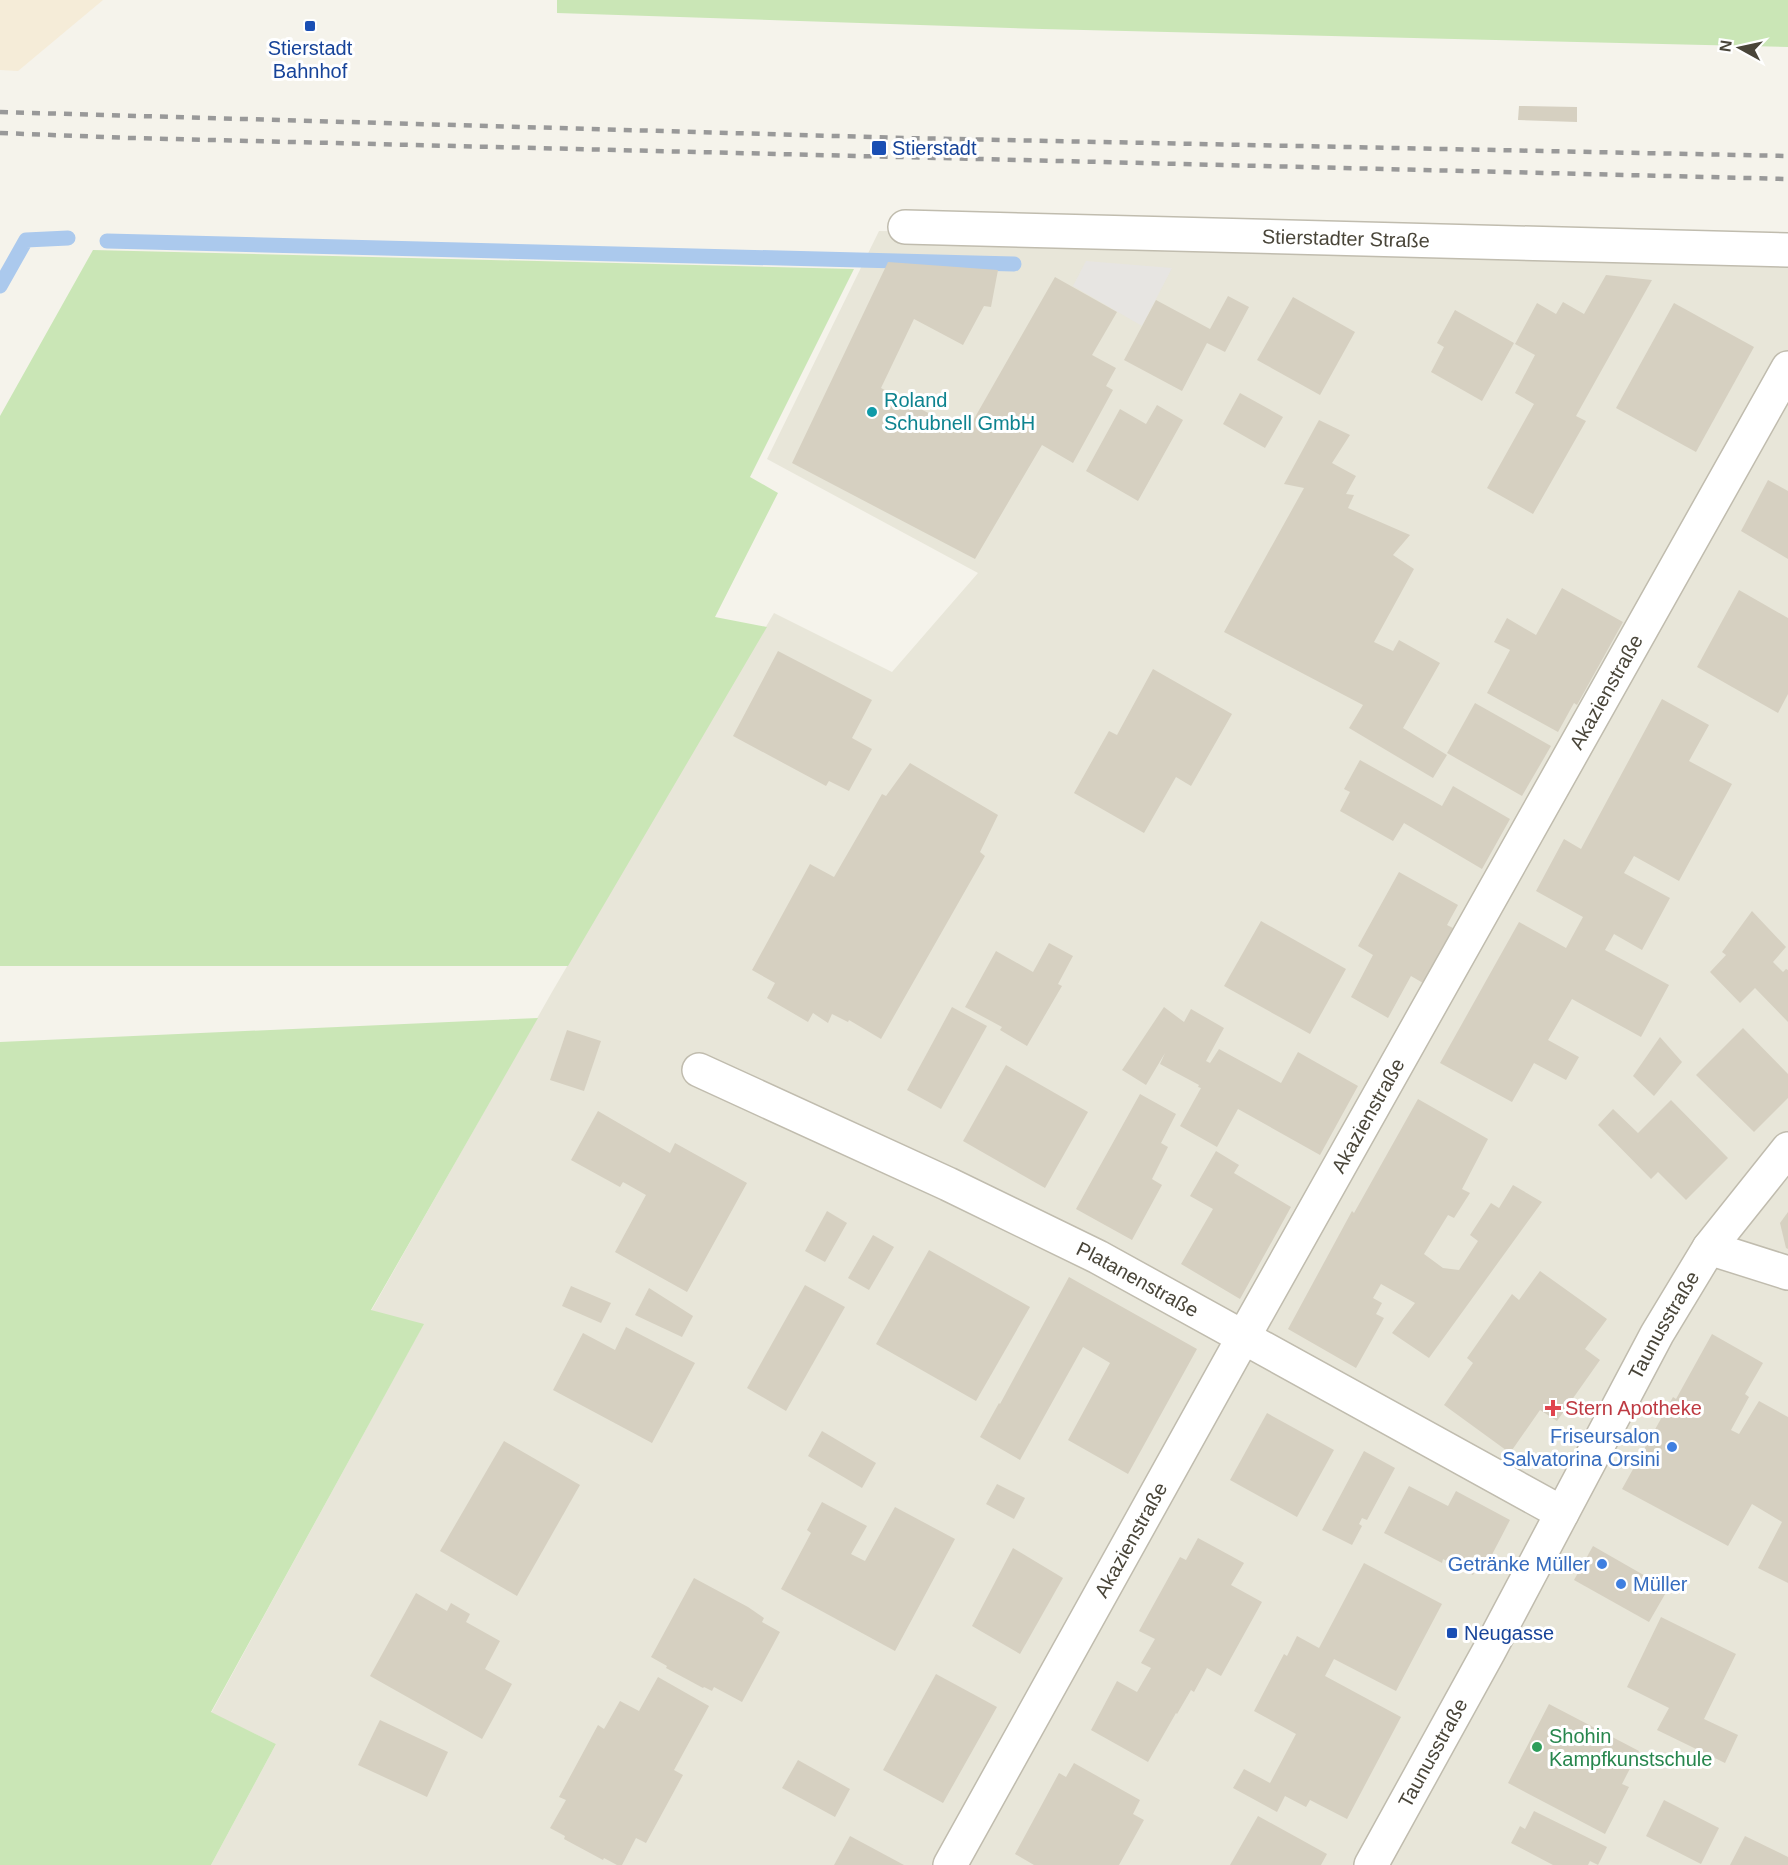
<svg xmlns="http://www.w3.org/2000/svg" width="1788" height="1865" font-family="Arial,sans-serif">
<rect width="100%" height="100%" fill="#f5f3eb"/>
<!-- residential -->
<path fill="#e8e6d9" d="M 879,231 L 1592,244 L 1788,251 L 1788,1865 L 211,1865 L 276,1744 L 211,1713 L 423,1325 L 371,1311 L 552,992 L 774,613 L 892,672 L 978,573 L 767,459 Z"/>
<!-- commercial -->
<path fill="#f5ecd8" d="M 0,0 L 103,0 L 18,71 L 0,70 Z"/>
<!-- green -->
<g fill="#cae6b6">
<path d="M 557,0 L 1788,0 L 1788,47 L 1042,29 L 557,13 Z"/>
<path d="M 93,250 L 854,269 L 750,477 L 778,493 L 715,617 L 767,627 L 568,966 L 0,966 L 0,416 Z"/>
<path d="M 538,1018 L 371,1310 L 424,1324 L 211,1712 L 276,1744 L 211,1865 L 0,1865 L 0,1042 Z"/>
</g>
<!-- parking -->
<path fill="#e7e5e2" d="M 1086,261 L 1172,268 L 1142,326 L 1073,286 Z"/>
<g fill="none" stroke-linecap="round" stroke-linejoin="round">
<!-- stream -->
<g stroke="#abc9ed" stroke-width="15">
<path d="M 107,241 L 1014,264"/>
<path d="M 0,286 L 26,240 L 68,238"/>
</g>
</g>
<!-- building -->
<g fill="#d6d0c1">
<path d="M 1519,106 L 1577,107 L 1577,122 L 1518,120 Z"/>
<path d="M 888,262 L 998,270 L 991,307 L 984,306 L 963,345 L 914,319 L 881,388 L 966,433 L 1055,277 L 1117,312 L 1092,355 L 1116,368 L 1106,386 L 1113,390 L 1073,463 L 1042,445 L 975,559 L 792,463 Z"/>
<path d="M 1606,275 L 1652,280 L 1576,416 L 1586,421 L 1533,514 L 1487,488 L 1534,404 L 1515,393 L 1535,355 L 1515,344 L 1537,303 L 1556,314 L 1563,302 L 1584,314 Z"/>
<path d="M 1228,296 L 1249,307 L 1225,352 L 1207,343 L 1182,391 L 1124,360 L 1156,300 L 1210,329 Z"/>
<path d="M 1293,297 L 1355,332 L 1320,395 L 1257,360 Z"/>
<path d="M 1674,303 L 1754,347 L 1696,452 L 1616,408 Z"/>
<path d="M 1455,310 L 1514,343 L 1482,401 L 1431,372 L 1444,347 L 1437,343 Z"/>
<path d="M 1240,393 L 1283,417 L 1265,448 L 1223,424 Z"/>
<path d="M 1157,405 L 1183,420 L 1138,501 L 1086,471 L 1120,409 L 1146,424 Z"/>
<path d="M 1319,420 L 1350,435 L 1332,463 L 1356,476 L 1346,494 L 1354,495 L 1348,508 L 1410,535 L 1393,555 L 1414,569 L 1374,642 L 1393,651 L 1399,640 L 1440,663 L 1403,728 L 1447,755 L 1433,778 L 1349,728 L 1363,705 L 1224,632 L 1304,488 L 1284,484 Z"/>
<path d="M 1768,480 L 1788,491 L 1788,559 L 1741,531 Z"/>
<path d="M 1562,588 L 1623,622 L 1577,705 L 1574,703 L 1558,732 L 1487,693 L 1510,650 L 1494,642 L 1507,618 L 1536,635 Z"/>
<path d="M 1739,590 L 1788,618 L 1788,694 L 1778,713 L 1697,667 Z"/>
<path d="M 778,651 L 872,700 L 852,738 L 872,749 L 849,791 L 829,781 L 826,786 L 733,736 Z"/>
<path d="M 1153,669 L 1232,714 L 1191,786 L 1176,777 L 1144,833 L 1074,793 L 1109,731 L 1117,735 Z"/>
<path d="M 1662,699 L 1709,725 L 1689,761 L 1732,784 L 1679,881 L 1634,856 L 1624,873 L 1670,898 L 1642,950 L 1614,934 L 1605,950 L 1669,985 L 1641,1037 L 1572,999 L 1548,1040 L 1579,1057 L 1566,1080 L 1534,1063 L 1512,1102 L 1440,1063 L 1519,922 L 1566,948 L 1583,917 L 1536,891 L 1564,839 L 1581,849 Z"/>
<path d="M 1475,703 L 1551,746 L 1522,796 L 1447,753 Z"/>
<path d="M 1360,760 L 1442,806 L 1453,786 L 1510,819 L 1482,869 L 1404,823 L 1393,841 L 1340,811 L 1350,792 L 1344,789 Z"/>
<path d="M 910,763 L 998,815 L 980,852 L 985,856 L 881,1039 L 849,1020 L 848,1022 L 832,1014 L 828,1023 L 813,1013 L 808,1022 L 767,998 L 775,983 L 752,970 L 810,864 L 834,877 L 882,794 L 886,796 Z"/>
<path d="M 1399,872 L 1458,905 L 1447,925 L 1453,928 L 1423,983 L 1411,976 L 1388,1018 L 1351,997 L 1373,955 L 1358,946 Z"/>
<path d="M 1752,911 L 1786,947 L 1773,962 L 1783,972 L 1786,969 L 1788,970 L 1788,1022 L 1755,988 L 1740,1003 L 1710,972 L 1726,955 L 1722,952 Z"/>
<path d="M 1261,921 L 1346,969 L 1310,1034 L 1224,986 Z"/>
<path d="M 1049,943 L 1073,956 L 1058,984 L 1062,986 L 1027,1046 L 1000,1030 L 1002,1027 L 965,1007 L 996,951 L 1033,972 Z"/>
<path d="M 952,1007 L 987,1026 L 941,1109 L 907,1090 Z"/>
<path d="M 1164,1007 L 1184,1022 L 1191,1009 L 1224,1028 L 1206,1061 L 1210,1063 L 1219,1049 L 1281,1083 L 1298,1052 L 1358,1086 L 1320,1155 L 1238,1109 L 1217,1147 L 1180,1126 L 1201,1088 L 1198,1087 L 1199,1085 L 1160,1064 L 1165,1053 L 1146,1085 L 1122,1070 Z"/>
<path d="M 1743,1028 L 1788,1074 L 1788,1098 L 1754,1132 L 1696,1075 Z"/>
<path d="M 567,1030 L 601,1041 L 584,1091 L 550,1080 Z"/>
<path d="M 1660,1037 L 1682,1062 L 1654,1096 L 1633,1076 Z"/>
<path d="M 1006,1065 L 1088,1112 L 1045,1188 L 963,1141 Z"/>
<path d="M 1140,1094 L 1176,1114 L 1161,1143 L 1168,1147 L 1152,1179 L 1162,1185 L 1132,1240 L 1076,1209 Z"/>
<path d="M 1418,1099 L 1488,1139 L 1462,1189 L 1470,1193 L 1454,1218 L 1448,1215 L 1424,1254 L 1443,1268 L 1459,1270 L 1478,1241 L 1470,1235 L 1491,1203 L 1499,1208 L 1513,1185 L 1542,1202 L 1429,1358 L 1392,1333 L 1415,1303 L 1381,1284 L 1373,1298 L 1382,1303 L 1376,1314 L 1384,1318 L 1356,1368 L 1288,1329 L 1352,1211 L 1354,1213 Z"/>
<path d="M 1671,1100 L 1728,1158 L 1686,1200 L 1658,1172 L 1651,1179 L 1598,1125 L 1613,1109 L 1638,1133 Z"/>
<path d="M 598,1111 L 670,1153 L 675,1143 L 747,1183 L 687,1292 L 615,1252 L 646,1195 L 623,1182 L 620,1187 L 571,1160 Z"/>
<path d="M 1216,1151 L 1239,1165 L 1234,1173 L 1291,1207 L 1240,1299 L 1181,1264 L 1213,1209 L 1190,1196 Z"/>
<path d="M 827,1211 L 847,1223 L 825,1262 L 805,1251 Z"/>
<path d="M 1788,1212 L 1788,1249 L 1786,1248 L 1780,1223 Z"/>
<path d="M 873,1235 L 894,1247 L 869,1290 L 848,1278 Z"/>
<path d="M 929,1250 L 1030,1307 L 976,1401 L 876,1344 Z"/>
<path d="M 1540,1271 L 1607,1319 L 1585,1349 L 1600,1360 L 1557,1421 L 1540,1410 L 1510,1453 L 1444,1405 L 1473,1363 L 1467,1358 L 1512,1294 L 1519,1300 Z"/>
<path d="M 1069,1277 L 1197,1349 L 1128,1474 L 1068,1440 L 1110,1363 L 1083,1347 L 1020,1460 L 980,1437 L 999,1403 L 1000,1404 Z"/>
<path d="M 805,1285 L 845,1307 L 786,1411 L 747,1388 Z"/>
<path d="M 571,1286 L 611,1303 L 601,1323 L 562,1306 Z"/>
<path d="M 649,1288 L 693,1316 L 682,1337 L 635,1315 Z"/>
<path d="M 626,1327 L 695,1363 L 652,1443 L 553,1390 L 583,1333 L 615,1350 Z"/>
<path d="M 1712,1334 L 1763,1363 L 1745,1394 L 1749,1397 L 1731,1430 L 1739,1434 L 1759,1401 L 1788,1417 L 1788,1583 L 1758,1568 L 1782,1522 L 1752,1504 L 1728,1546 L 1622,1489 L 1673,1397 L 1676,1399 Z"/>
<path d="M 1267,1413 L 1334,1450 L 1297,1517 L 1230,1480 Z"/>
<path d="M 822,1431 L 876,1463 L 862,1488 L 808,1456 Z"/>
<path d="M 504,1441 L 580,1485 L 517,1596 L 440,1551 Z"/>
<path d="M 1364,1451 L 1395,1468 L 1367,1520 L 1362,1518 L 1359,1524 L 1362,1526 L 1352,1545 L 1322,1530 Z"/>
<path d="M 997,1484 L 1025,1498 L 1014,1519 L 986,1504 Z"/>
<path d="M 1409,1486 L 1448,1506 L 1456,1491 L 1510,1520 L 1484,1570 L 1478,1566 L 1473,1575 L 1443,1559 L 1442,1563 L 1384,1533 Z"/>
<path d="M 822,1502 L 867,1526 L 851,1554 L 865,1561 L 895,1507 L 955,1539 L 895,1651 L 781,1589 L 811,1533 L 807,1530 Z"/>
<path d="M 1198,1538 L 1244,1563 L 1231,1585 L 1262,1602 L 1221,1676 L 1207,1668 L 1194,1692 L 1191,1690 L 1177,1714 L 1176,1713 L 1148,1762 L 1091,1730 L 1117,1681 L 1137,1692 L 1151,1668 L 1141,1663 L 1155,1639 L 1139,1631 L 1180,1557 L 1186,1560 Z"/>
<path d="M 1593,1546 L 1668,1589 L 1649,1622 L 1574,1580 Z"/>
<path d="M 1013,1548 L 1063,1578 L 1020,1654 L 972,1626 Z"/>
<path d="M 1364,1563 L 1442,1604 L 1396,1691 L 1334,1659 L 1325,1676 L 1401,1717 L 1347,1819 L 1310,1800 L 1306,1807 L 1285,1796 L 1277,1812 L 1233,1788 L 1244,1769 L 1270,1783 L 1296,1734 L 1254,1711 L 1284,1654 L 1287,1656 L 1297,1636 L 1319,1648 Z"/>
<path d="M 694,1578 L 748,1607 L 764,1618 L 762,1622 L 780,1632 L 742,1702 L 714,1687 L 712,1691 L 704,1687 L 703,1688 L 666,1668 L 667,1666 L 651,1657 Z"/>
<path d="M 416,1593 L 447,1611 L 451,1603 L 470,1614 L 466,1622 L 500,1641 L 485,1669 L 512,1684 L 482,1739 L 370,1676 Z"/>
<path d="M 1661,1617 L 1736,1654 L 1704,1719 L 1738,1735 L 1725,1763 L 1657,1730 L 1669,1708 L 1627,1687 Z"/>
<path d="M 936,1674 L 997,1707 L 943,1803 L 883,1770 Z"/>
<path d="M 658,1677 L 709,1706 L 674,1770 L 683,1775 L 646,1843 L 636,1838 L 622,1865 L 617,1865 L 604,1858 L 603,1860 L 564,1839 L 565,1836 L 550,1828 L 566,1800 L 559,1797 L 598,1725 L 604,1729 L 620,1701 L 639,1711 Z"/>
<path d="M 1549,1704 L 1639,1751 L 1622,1784 L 1629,1787 L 1605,1834 L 1508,1783 Z"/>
<path d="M 380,1720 L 448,1752 L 427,1797 L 358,1765 Z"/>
<path d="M 798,1760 L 850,1789 L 835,1817 L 782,1788 Z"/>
<path d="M 1074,1763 L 1140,1800 L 1133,1814 L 1144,1820 L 1119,1865 L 1034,1865 L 1015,1854 L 1059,1773 L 1066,1777 Z"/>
<path d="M 1664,1800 L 1719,1828 L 1701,1864 L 1646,1836 Z"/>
<path d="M 1534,1811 L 1607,1847 L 1598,1865 L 1590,1861 L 1588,1865 L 1553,1865 L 1511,1843 L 1520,1826 L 1525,1829 Z"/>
<path d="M 1258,1816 L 1327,1854 L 1321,1865 L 1230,1865 Z"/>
<path d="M 850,1836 L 904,1865 L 834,1865 Z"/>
<path d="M 1745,1836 L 1788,1857 L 1788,1865 L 1730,1865 Z"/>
</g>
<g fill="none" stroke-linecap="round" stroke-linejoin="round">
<defs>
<g id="minor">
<path id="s1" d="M 905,227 L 1788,250"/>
<path id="s2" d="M 699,1070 L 948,1184 L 1098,1257 L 1562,1513"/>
<path d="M 1709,1248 L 1788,1273"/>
<path id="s3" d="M 950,1865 L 1253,1320 L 1788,368"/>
<path id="s4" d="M 1371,1865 L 1489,1651 L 1657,1334 L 1709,1248 L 1788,1149"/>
</g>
</defs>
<!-- minor casing -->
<use href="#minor" stroke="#c0bcae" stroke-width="36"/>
<!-- minor -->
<use href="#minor" stroke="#fff" stroke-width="33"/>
<!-- rail -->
<g stroke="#999" stroke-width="4.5" stroke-dasharray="8 8" stroke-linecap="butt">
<path d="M 0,112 L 905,138 L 1788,156"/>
<path d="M 0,133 L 131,138 L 1788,179"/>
</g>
</g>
<!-- markers -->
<g fill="#1a4fb4" stroke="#fff" stroke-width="2">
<rect x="304" y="20" width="12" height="12" rx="3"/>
<rect x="871" y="140" width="16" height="16" rx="3"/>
<rect x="1446" y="1627" width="12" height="12" rx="3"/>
</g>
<circle fill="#0f9aa8" stroke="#fff" stroke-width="2" cx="872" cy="412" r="6"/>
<path fill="#e0444e" stroke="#fff" stroke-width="2" d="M1550 1399h6v6h6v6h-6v6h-6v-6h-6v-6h6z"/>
<g fill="#3f7fe0" stroke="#fff" stroke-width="2">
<circle cx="1672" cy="1447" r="6"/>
<circle cx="1602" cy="1564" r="6"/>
<circle cx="1621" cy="1584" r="6"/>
</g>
<circle fill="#2e9e5b" stroke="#fff" stroke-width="2" cx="1537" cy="1747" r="6"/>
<g text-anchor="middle" stroke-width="6" stroke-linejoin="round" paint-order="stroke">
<!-- transit labels -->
<g font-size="20" fill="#164399" stroke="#fff" text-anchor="start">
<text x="310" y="55" text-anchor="middle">Stierstadt<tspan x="310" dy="23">Bahnhof</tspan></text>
<text x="892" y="155">Stierstadt</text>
<text x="1464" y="1640">Neugasse</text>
</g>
<!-- street labels -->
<g font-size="20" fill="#494539" stroke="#fff">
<text dy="7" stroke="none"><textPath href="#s1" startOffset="441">Stierstadter Straße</textPath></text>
<text dy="7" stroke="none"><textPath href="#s3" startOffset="1344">Akazienstraße</textPath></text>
<text dy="7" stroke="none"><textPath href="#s3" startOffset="858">Akazienstraße</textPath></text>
<text dy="7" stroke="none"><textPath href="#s2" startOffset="486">Platanenstraße</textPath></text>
<text dy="7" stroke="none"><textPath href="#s4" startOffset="614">Taunusstraße</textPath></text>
<text dy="7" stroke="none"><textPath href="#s3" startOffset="372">Akazienstraße</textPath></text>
<text dy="7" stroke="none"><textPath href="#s4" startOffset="128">Taunusstraße</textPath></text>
</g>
<!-- culture labels -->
<g font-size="20" fill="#0d838f" stroke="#fff" text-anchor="start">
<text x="884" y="407">Roland<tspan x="884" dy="23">Schubnell GmbH</tspan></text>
</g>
<!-- health labels -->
<g font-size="20" fill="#be3a42" stroke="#fff" text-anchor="start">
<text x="1565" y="1415">Stern Apotheke</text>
</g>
<!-- shop labels -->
<g font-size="20" fill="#366cbe" stroke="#fff" text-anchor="end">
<text x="1660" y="1443">Friseursalon<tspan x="1660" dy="23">Salvatorina Orsini</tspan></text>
<text x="1590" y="1571">Getränke Müller</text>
<text x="1633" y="1591" text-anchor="start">Müller</text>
</g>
<!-- leisure labels -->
<g font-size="20" fill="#27864d" stroke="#fff" text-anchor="start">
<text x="1549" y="1743">Shohin<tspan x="1549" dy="23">Kampfkunstschule</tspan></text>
</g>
</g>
<!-- north arrow -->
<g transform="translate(1740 48) rotate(278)" stroke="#ffffff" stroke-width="4.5" paint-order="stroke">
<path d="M0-4.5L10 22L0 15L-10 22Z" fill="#494539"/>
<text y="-9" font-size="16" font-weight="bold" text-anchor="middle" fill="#494539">N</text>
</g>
</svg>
